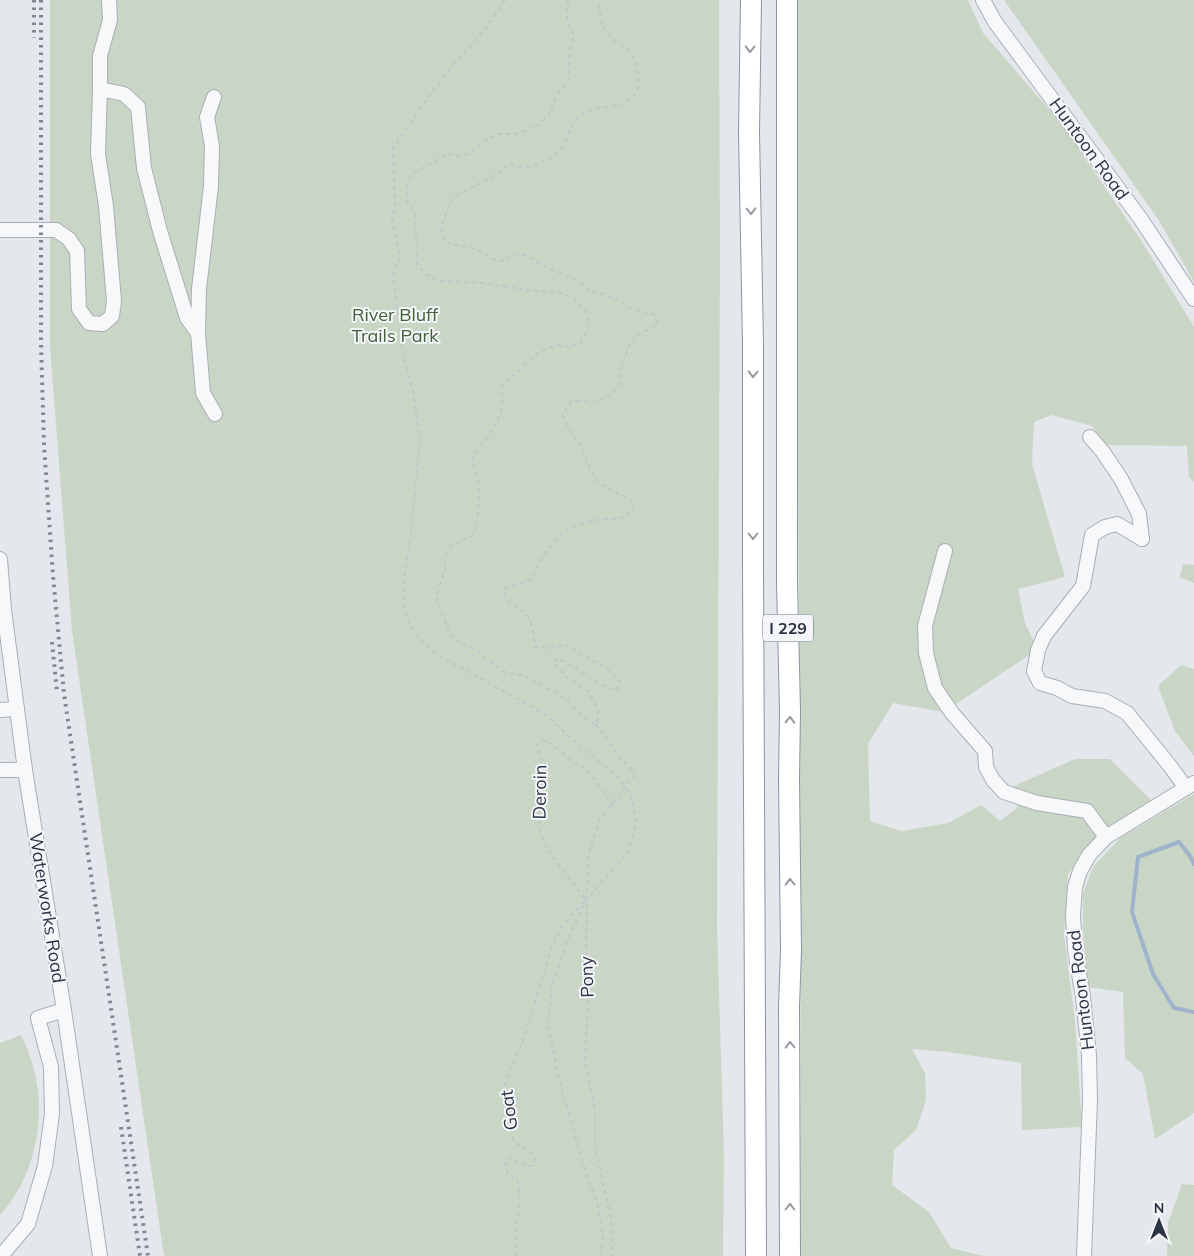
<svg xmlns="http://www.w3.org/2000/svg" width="1194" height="1256" font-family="Mulish,sans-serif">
<rect width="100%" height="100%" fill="#e4e7ec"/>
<!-- green -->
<g fill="#c9d6c5">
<path d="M 50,0 L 719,0 L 720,251 L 717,926 L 724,1156 L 723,1256 L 164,1256 L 72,631 L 50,347 Z"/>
<path d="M 798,0 L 968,0 L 983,33 L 1064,127 L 1142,242 L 1194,327 L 1194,482 L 1189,477 L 1187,446 L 1107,445 L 1092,426 L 1051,415 L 1034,422 L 1032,464 L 1065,577 L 1018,589 L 1025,623 L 1038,649 L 944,712 L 893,703 L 868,744 L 870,821 L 901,831 L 948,823 L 981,805 L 1000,821 L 1017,808 L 1014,786 L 1075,759 L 1110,759 L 1151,800 L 1096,837 L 1068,874 L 1064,936 L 1075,1021 L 1082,1127 L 1022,1130 L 1021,1063 L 948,1052 L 912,1049 L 925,1073 L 926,1100 L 916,1130 L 894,1150 L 892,1185 L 929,1212 L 951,1248 L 984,1256 L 801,1256 L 800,772 L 798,463 Z"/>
<path d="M 1004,0 L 1194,0 L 1194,282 L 1160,222 Z"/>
<path d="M 1183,564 L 1194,565 L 1194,583 L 1180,577 Z"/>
<path d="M 1181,665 L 1194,669 L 1194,756 L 1175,731 L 1158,686 Z"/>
<path d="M 1194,794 L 1194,1113 L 1155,1139 L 1143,1074 L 1125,1058 L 1123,992 L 1087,987 L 1083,931 L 1083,894 L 1093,867 L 1120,838 Z"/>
<path d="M 21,1035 C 27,1048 32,1060 35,1074 C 46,1121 34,1179 0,1215 L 0,1043 Z"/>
<path d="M 1182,1184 L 1194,1185 L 1194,1256 L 1167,1256 L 1168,1223 Z"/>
</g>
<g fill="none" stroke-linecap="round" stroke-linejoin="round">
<!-- stream -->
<path stroke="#9fb4cc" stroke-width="4" d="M 1194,864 L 1190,856 L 1179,842 L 1138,857 L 1132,912 L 1153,974 L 1174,1008 L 1194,1012"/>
<defs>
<g id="minor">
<path d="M 983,0 L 995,22 L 1140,218 L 1194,299"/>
<path d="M 100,89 L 124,94 L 138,107 L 144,168 L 160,231 L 187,318 L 198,333 L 203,393 L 215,414"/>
<path d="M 0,230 L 56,230 L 69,239 L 77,251 L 79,309 L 89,323 L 103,324 L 112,316 L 114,301 L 106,206 L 98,154 L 100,89 L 100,56 L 110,20 L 109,0"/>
<path d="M 198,333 L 199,289 L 211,186 L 212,146 L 207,117 L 214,97"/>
<path d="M 1090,437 L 1103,452 L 1121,479 L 1139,514 L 1142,539"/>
<path d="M 1142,539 L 1117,524 L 1105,527 L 1092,535 L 1083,586 L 1044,636 L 1038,650 L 1034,671 L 1040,683 L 1057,688 L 1072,696 L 1105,701 L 1127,713 L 1170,766 L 1186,788"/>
<path d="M 945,551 L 925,626 L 926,653 L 935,688 L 952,713 L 985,751 L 986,767 L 993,780 L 1004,792 L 1037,803 L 1087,811 L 1106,837"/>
<path d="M 0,559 L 4,610 L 25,770 L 64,1010 L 100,1256"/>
<path d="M 0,710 L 17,709"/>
<path d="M 0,770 L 25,770"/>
<path d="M 1,1256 L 28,1224 L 45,1166 L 52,1114 L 51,1067 L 38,1018 L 64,1010"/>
<path d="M 1084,1256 L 1090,1100 L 1089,1055 L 1083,997 L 1075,950 L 1073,915 L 1075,887 L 1080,871 L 1089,855 L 1106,837 L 1194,783"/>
</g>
<g id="highway">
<path d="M 751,0 L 749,132 L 753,343 L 753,563 L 756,1256"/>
<path d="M 787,0 L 787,582 L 790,711 L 789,779 L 791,950 L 789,1006 L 790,1256"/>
</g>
</defs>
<!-- minor casing -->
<use href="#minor" stroke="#a9aeb7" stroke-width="16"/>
<!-- highway casing -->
<use href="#highway" stroke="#8b94a3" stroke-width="22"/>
<!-- path -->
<g stroke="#c2c5cb" stroke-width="2" stroke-dasharray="4 4" stroke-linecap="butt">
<path d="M 505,0 L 486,28 L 454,64 L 424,103 L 393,148 L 395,206 L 392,219 L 400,257 L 393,275 L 403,355 L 413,393 L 420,440 L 411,534 L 405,571 L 404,603 L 407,619 L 414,633 L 436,654 L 545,714 L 582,748 L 616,775 L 626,787 L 633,802 L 636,823 L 628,852 L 586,900 L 569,937 L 552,985 L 548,1025 L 559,1079 L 582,1160 L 598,1207 L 603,1237 L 600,1256"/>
<path d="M 568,0 L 567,22 L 574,35 L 570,49 L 568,81 L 556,96 L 549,115 L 542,123 L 516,134 L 497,134 L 483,142 L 470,153 L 462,156 L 447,154 L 414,173 L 407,184 L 407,201 L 415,213 L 417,264 L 425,274 L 439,281 L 481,283 L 535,291 L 556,292 L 572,297 L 584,308 L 588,318 L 587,332 L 581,342 L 569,347 L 557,345 L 539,352 L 502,386 C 501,393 503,399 502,406 C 500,425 479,443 472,462 C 483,486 479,510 474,535 L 451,546 L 445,555 L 445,570 L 436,597 L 451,637 L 479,652 L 487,660 L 507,673 L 525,676 L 567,699 L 580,714 L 595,724 L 598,719 L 598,710 L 589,692 L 568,678 L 553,662 L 557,659 C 579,665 594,687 617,690 L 620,682 L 611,671 L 565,645 L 551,648 L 535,647 C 534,638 533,627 529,619 C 524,607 501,604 505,588 L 526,582 L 532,577 L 546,551 L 568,529 L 583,523 L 604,519 L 618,519 L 629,514 L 634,504 C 625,494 610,492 601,484 C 589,473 588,459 581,446 C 575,436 567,427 563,416 L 566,409 L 572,401 L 600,400 L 611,395 L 618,387 L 620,373 L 631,340 L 642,332 L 653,328 L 657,322 L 655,315 L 626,307 L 622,302 L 598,292 L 588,290 L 580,282 L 538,263 L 526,255 L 514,256 L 502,261 L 493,259 L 475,249 L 448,243 L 443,237 L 441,228 L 449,205 L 454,197 L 499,173 L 508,164 C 513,164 518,167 523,167 C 535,167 553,159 560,150 C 568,141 569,128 576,119 C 590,101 625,114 636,92 C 641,80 637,67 632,55 C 629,49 624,47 618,43 C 601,30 600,20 599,0"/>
<path d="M 595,724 L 606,737 L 618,757 L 631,768 L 634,776 L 600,819 L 588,855 L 586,954 L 588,997 L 585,1061 L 595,1109 L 595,1147 L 611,1218 L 612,1256"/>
<path d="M 516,1256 L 515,1232 L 520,1203 L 518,1182 L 507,1172 L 505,1161 L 511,1157 L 525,1166 L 532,1166 L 535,1159 L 530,1152 L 513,1141 L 512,1119 L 504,1093 L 506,1079 L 523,1041 L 551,949 L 561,927 L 586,900 L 549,852 L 540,832 L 537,790 L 543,763 L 537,745 L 542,740 L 553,745 L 573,763 L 586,768 L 613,805"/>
</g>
<!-- minor -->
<use href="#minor" stroke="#f7f8fa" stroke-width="14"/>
<!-- highway -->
<use href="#highway" stroke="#fff" stroke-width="20"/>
<!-- rail -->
<g stroke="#7d8696" stroke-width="4" stroke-dasharray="2.5 5" stroke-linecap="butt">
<path d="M 34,0 L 34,38"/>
<path d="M 41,0 L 41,343 L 44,445 L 53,576 L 64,694 L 148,1256"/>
<path d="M 52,642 L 57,692"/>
<path d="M 121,1127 L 140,1256"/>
</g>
</g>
<!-- one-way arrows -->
<defs><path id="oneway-chevron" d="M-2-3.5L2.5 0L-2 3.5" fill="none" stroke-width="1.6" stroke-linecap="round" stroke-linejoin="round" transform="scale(1.25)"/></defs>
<g stroke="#959aa2">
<use href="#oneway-chevron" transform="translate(750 49) rotate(91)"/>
<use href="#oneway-chevron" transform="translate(751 211) rotate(89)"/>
<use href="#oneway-chevron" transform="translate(753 374) rotate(91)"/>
<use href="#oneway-chevron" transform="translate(753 536) rotate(90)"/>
<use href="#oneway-chevron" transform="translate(790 720) rotate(-89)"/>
<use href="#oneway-chevron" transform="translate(790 882) rotate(-91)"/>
<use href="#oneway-chevron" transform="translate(790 1045) rotate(-91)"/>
<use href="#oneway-chevron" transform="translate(790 1207) rotate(-90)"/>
</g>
<g text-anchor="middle" stroke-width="4" stroke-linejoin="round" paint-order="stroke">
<!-- shield labels -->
<rect fill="#f4f6f9" stroke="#676e7b" stroke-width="1" x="763" y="614.5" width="50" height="27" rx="4"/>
<g font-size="16" font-weight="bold" fill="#2b3445">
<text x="788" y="634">I 229</text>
</g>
<!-- street labels -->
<g font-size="18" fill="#2b3445" stroke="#f4f6f9">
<text transform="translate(1089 149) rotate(54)" y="6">Huntoon Road</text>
<text transform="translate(540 792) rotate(-89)" y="6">Deroin</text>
<text transform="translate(47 908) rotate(81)" y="6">Waterworks Road</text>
<text transform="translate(587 977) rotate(-92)" y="6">Pony</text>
<text transform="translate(1081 990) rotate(-97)" y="6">Huntoon Road</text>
<text transform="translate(509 1110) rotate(-97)" y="6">Goat</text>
</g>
<!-- park labels -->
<g font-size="18" fill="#3f6138" stroke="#f4f6f9">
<text x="395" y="321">River Bluff<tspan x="395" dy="21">Trails Park</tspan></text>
</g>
</g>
<!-- north arrow -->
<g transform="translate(1159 1221)" stroke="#f4f6f9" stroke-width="4" paint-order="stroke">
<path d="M0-4L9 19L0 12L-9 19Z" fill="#2b3445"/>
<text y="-8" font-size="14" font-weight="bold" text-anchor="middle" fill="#2b3445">N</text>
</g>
</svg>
